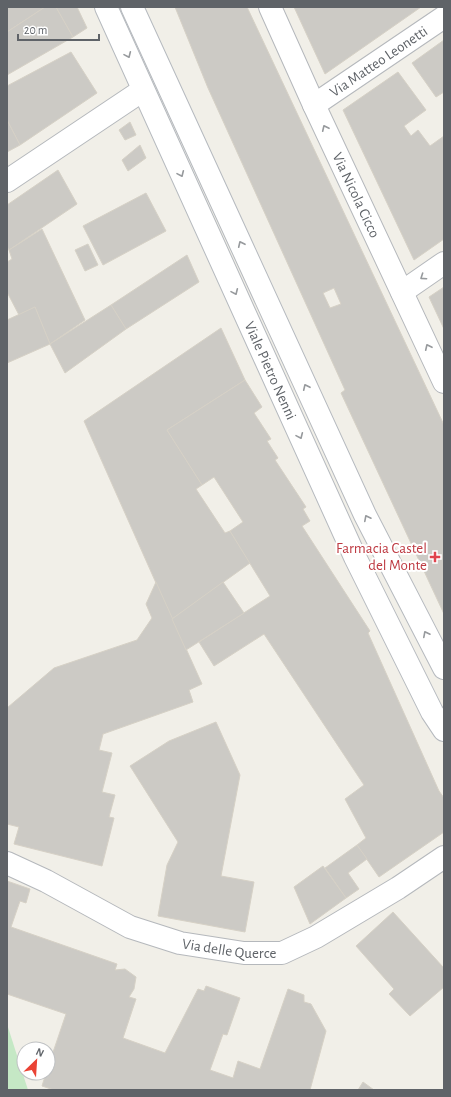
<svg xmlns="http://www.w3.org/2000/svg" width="451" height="1097" font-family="'Alegreya Sans',sans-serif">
<rect width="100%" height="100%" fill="#f1efe8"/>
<!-- green -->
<path fill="#c5e8c5" d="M 7,1024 L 28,1090 L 7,1090 Z"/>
<!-- building -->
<g fill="#cccac5" stroke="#d6d1c6" fill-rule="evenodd">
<path d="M 7,7 L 45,7 L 7,32 Z"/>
<path d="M 45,7 L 56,7 L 73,37 L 7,75 L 7,32 Z"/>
<path d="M 56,7 L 77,7 L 87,28 L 73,37 Z"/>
<path d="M 175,7 L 247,7 L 444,425 L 444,614 L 341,393 L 345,390 L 208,88 ZM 334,288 L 341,304 L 330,308 L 323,293 Z"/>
<path d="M 294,7 L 421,7 L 325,74 Z"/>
<path d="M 444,40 L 444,92 L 436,97 L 412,63 Z"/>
<path d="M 71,52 L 97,93 L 20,145 L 7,120 L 7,86 Z"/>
<path d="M 398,72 L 426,110 L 404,126 L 411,136 L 418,130 L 430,146 L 444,136 L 444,239 L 414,260 L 343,110 Z"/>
<path d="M 7,120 L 20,145 L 7,152 Z"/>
<path d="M 130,122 L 136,135 L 125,140 L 119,130 Z"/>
<path d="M 140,145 L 146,158 L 128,171 L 122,160 Z"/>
<path d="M 58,170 L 77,204 L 9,250 L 7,246 L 7,205 Z"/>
<path d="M 146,193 L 166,231 L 103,265 L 83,226 Z"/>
<path d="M 42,229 L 85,320 L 50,344 L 35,307 L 19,315 L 7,292 L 7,262 L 12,259 L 9,250 Z"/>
<path d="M 88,244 L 98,265 L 85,271 L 75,250 Z"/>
<path d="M 187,255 L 199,282 L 126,329 L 111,305 Z"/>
<path d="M 444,287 L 444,329 L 429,297 Z"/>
<path d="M 111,305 L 126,329 L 65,373 L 50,344 Z"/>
<path d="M 35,307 L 50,344 L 7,363 L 7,320 Z"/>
<path d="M 221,328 L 245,380 L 167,430 L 202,485 L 196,489 L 225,533 L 230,531 L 250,563 L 172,619 L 84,421 Z"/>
<path d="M 245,380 L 262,407 L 254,413 L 271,439 L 267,441 L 278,458 L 275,460 L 306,507 L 303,509 L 310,521 L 302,526 L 370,631 L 368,633 L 439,791 L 444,798 L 444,832 L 379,877 L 357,845 L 366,838 L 345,799 L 364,785 L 264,634 L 214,666 L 199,642 L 270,596 L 230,531 L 243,522 L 214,477 L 202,485 L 167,430 Z"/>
<path d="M 156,582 L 202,684 L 189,690 L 193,702 L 103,734 L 99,750 L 112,753 L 102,792 L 115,795 L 109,817 L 114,818 L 102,866 L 14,844 L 19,827 L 7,824 L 7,708 L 54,668 L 137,640 L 152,618 L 146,604 Z"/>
<path d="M 223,582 L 244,613 L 186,650 L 172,619 Z"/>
<path d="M 216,722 L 240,775 L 221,876 L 254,882 L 245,932 L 158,916 L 167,865 L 178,842 L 130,766 L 169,741 Z"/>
<path d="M 357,845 L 367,859 L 348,873 L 359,889 L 346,898 L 325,868 Z"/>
<path d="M 323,866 L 346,898 L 310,924 L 294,887 Z"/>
<path d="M 7,881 L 30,889 L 26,903 L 20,901 L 11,927 L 117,964 L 115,970 L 125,969 L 136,977 L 134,989 L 129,997 L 136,999 L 123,1038 L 165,1053 L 198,989 L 204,991 L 206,986 L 240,998 L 227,1035 L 223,1034 L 210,1070 L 233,1078 L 238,1061 L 260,1069 L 288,989 L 304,995 L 304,1002 L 311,1004 L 326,1031 L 310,1090 L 54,1090 L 42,1086 L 46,1073 L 48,1073 L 48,1067 L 66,1014 L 7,994 Z"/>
<path d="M 393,912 L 443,967 L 444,966 L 444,987 L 410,1016 L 389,994 L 394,989 L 356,946 Z"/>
<path d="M 363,1082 L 374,1090 L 358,1090 Z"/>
</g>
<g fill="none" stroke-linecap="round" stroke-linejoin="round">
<defs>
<g id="street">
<path id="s1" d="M 270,7 L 314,105 L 444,382"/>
<path id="s2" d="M 314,105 L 444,17"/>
<path d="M 7,181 L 143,90"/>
<path d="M 402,292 L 444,263"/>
<path id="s3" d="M 7,863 L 46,881 L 130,927 L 180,943 L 244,953 L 282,953 L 316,937 L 398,888 L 444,857"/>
</g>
<g id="secondary">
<path id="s4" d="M 106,7 L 355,557 L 432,712 L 444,730"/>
<path d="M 132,7 L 365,515 L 444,668"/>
</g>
</defs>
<!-- street casing -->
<use href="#street" stroke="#b5b8bc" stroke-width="24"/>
<!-- secondary casing -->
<use href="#secondary" stroke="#b6babf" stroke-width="24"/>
<!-- street -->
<use href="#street" stroke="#fff" stroke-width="22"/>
<!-- secondary -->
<use href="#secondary" stroke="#fff" stroke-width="22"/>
</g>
<!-- one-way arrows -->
<defs><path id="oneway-chevron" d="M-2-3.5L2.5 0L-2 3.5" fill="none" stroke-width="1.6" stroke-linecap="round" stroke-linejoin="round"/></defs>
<g stroke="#979a9d">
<use href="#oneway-chevron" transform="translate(128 55) rotate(66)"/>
<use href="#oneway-chevron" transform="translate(325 128) rotate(-115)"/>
<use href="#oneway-chevron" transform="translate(181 174) rotate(66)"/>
<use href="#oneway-chevron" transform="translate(241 244) rotate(-115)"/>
<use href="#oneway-chevron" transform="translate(423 277) rotate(146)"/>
<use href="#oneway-chevron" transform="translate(235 292) rotate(66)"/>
<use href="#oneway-chevron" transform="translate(428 347) rotate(-115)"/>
<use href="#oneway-chevron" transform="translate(306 387) rotate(-115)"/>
<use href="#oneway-chevron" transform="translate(300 436) rotate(66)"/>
<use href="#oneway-chevron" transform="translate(367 518) rotate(-117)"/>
<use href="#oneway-chevron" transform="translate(426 634) rotate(-117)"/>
</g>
<!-- markers -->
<path fill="#e0444e" stroke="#fff" stroke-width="1.5" d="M433 551h4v4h4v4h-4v4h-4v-4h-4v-4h4z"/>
<g text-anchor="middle" stroke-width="4" stroke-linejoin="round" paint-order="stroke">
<!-- street labels -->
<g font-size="15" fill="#5f6368" stroke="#fff">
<text dy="5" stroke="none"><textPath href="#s2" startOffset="78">Via Matteo Leonetti</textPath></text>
<text dy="5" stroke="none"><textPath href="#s1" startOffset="207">Via Nicola Cicco</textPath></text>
<text dy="5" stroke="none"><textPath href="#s4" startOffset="399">Viale Pietro Nenni</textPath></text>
<text dy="5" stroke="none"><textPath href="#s3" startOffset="241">Via delle Querce</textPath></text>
</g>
<!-- health labels -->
<g font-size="15" fill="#be3a42" stroke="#fff" text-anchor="end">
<text x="427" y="553">Farmacia Castel<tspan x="427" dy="17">del Monte</tspan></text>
</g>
</g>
<!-- border -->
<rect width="451" height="1097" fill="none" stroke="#5f6368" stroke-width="16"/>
<!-- north arrow -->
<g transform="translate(36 1061) rotate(25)"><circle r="19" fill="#ffffff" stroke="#bfc1c3"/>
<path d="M0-3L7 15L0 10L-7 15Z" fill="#ea4335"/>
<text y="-6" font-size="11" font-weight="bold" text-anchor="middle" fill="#5f6368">N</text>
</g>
<!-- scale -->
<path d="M18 34v6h81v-6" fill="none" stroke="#5f6368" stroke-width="2"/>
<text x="24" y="34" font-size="12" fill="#5f6368" stroke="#ffffff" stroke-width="3" paint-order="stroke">20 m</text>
</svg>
